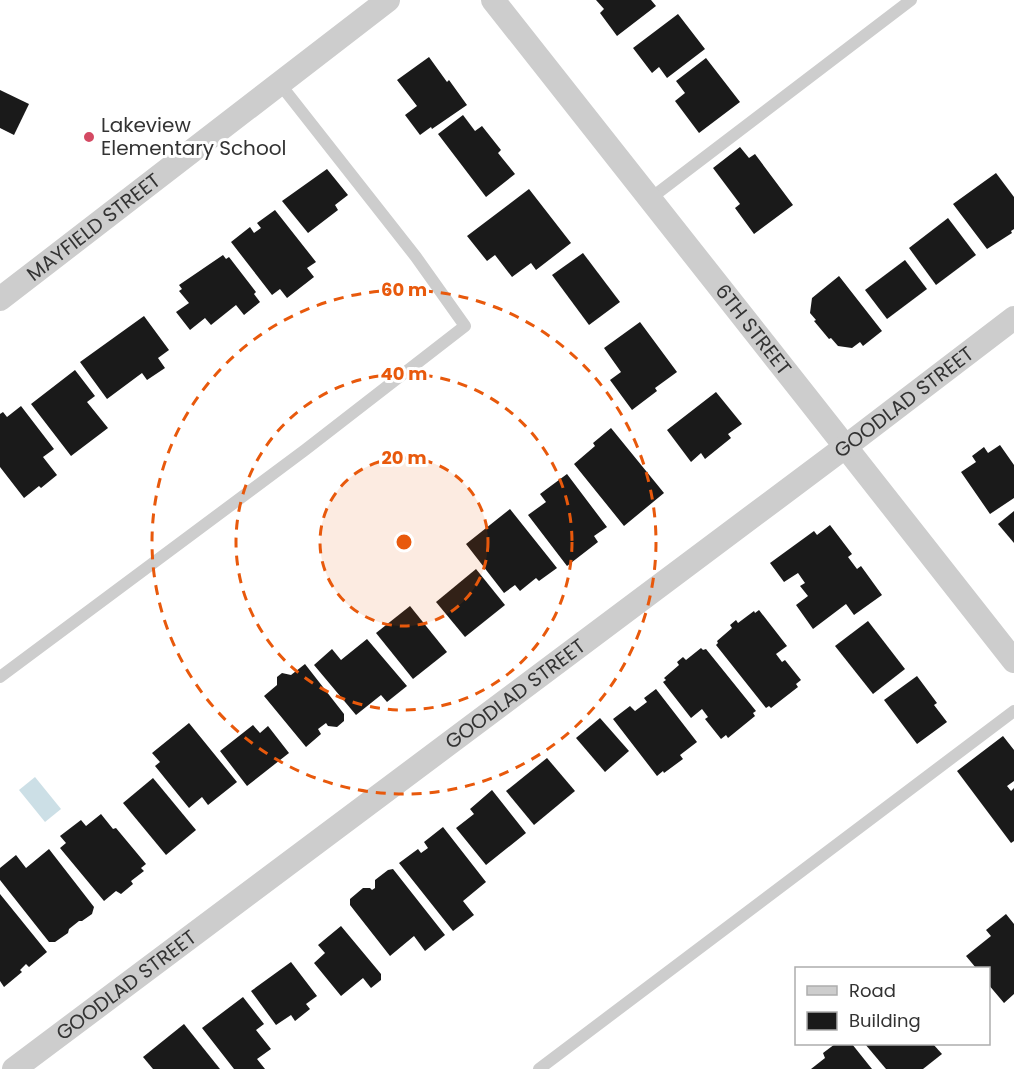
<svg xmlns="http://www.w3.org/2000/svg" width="1014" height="1069" font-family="Poppins,sans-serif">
<rect width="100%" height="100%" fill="#fff"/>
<!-- water -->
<path fill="#ccdfe6" d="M 35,777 L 61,809 L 45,822 L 19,790 Z"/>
<!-- building -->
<g fill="#1a1a1a">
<path d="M 596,0 L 651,0 L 656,6 L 617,36 L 600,13 L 604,9 Z"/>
<path d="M 678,14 L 705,49 L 667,78 L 659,67 L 652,73 L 633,48 Z"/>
<path d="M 429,57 L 447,82 L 449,80 L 467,105 L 432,129 L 431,127 L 420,135 L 405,115 L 417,106 L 397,80 Z"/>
<path d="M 706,58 L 740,102 L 699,133 L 675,101 L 685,93 L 676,81 Z"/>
<path d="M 0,90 L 29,104 L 14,135 L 0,128 Z"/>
<path d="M 463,115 L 475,131 L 482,126 L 501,150 L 498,153 L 515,174 L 486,197 L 438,134 Z"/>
<path d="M 740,147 L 749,158 L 755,154 L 793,205 L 754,234 L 735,208 L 740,204 L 713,168 Z"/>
<path d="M 327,169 L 348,195 L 335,205 L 338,210 L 308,233 L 282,201 Z"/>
<path d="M 996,173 L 1014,197 L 1014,229 L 1011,231 L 1012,233 L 987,249 L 953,204 Z"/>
<path d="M 529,189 L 571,243 L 536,270 L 531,263 L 512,277 L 495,255 L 487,261 L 467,236 Z"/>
<path d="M 275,210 L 316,262 L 307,268 L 314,277 L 287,298 L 280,289 L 272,295 L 231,242 L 250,227 L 254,233 L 261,228 L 257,223 Z"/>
<path d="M 948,218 L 976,255 L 936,285 L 909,248 Z"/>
<path d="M 583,253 L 620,302 L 589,325 L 552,275 Z"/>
<path d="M 223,255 L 226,259 L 229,257 L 256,292 L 254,294 L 260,302 L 244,315 L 236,305 L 211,325 L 205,318 L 190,330 L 176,312 L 189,303 L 179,291 L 182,289 L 179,285 Z"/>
<path d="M 905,260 L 927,289 L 887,319 L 865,290 Z"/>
<path d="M 839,276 L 882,331 L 863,346 L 860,342 L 852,348 L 838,346 L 831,338 L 829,339 L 814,321 L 816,320 L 810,313 L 812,298 Z"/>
<path d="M 144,316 L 169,350 L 158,358 L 165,368 L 147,380 L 142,373 L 107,399 L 80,362 Z"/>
<path d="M 640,322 L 677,372 L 655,388 L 657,391 L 632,410 L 610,380 L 621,372 L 604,348 Z"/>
<path d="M 75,370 L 95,396 L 87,402 L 108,428 L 71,456 L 31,404 Z"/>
<path d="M 716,392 L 742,424 L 728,434 L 731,438 L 705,459 L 701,453 L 691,462 L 667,430 Z"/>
<path d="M 21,406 L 54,449 L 43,457 L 57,475 L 41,488 L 39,486 L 24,498 L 0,467 L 0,414 L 3,412 L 7,417 Z"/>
<path d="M 611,428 L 664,493 L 624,526 L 574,464 L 595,446 L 593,443 Z"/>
<path d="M 1000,445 L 1014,465 L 1014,498 L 990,514 L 961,472 L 976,462 L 972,456 L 984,447 L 988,453 Z"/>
<path d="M 567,474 L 607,527 L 594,536 L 598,542 L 567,566 L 528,515 L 546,502 L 540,494 Z"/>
<path d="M 510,509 L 557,568 L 539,581 L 536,578 L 520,591 L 515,585 L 504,593 L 466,544 Z"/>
<path d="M 1014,511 L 1014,543 L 998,524 Z"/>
<path d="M 830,525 L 852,554 L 848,557 L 857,569 L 861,566 L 882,595 L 854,615 L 846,604 L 813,629 L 796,605 L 808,596 L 800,586 L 805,583 L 798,573 L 784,582 L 770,563 L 814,531 L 817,535 Z"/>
<path d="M 476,569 L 505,605 L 465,637 L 436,602 Z"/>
<path d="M 410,606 L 447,652 L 413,679 L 376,633 Z"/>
<path d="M 759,610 L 787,646 L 776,654 L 782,662 L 785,660 L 801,680 L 796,684 L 798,687 L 771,708 L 769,706 L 766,708 L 716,645 L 718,643 L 717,641 L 732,628 L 730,625 L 736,620 L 738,623 L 754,611 L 755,613 Z"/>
<path d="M 868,621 L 905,669 L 873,694 L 835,646 Z"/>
<path d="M 367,639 L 407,686 L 387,702 L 381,695 L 356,715 L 314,665 L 332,649 L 341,660 Z"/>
<path d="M 701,648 L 703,650 L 706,649 L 756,711 L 753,713 L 755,716 L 728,738 L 726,735 L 721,739 L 705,719 L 708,717 L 702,709 L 691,718 L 663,682 L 666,680 L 664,678 L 679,665 L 677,662 L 683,657 L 686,660 Z"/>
<path d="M 305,664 L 344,714 L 344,721 L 337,727 L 328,726 L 326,723 L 318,729 L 321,734 L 306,747 L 264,696 L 277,685 L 277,677 L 282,673 L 291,675 Z"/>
<path d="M 917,676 L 937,703 L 934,705 L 947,722 L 917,744 L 884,700 Z"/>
<path d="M 656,689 L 697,742 L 680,755 L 683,759 L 664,773 L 663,771 L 657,776 L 613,719 L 630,706 L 635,711 L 647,702 L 644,698 Z"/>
<path d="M 600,718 L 629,751 L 605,772 L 576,738 Z"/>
<path d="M 189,723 L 237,782 L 208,805 L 202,797 L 189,808 L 155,766 L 160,762 L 152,753 Z"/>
<path d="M 253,725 L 260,733 L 268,726 L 289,753 L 247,786 L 220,751 Z"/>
<path d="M 1003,736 L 1014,750 L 1014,781 L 1007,786 L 1011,791 L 1014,788 L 1014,841 L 1011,843 L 957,771 Z"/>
<path d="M 547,758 L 575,791 L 534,825 L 506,791 Z"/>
<path d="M 153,778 L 196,830 L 166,855 L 123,803 Z"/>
<path d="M 492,790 L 526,833 L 486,865 L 456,828 L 474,814 L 470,809 Z"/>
<path d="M 101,814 L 113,829 L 116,828 L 146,864 L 141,868 L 144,871 L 131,881 L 133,884 L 121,894 L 116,891 L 104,901 L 60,848 L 66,843 L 60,836 L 81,820 L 86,826 Z"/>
<path d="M 443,827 L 486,882 L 463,901 L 474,915 L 453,931 L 399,863 L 418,849 L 421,853 L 428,848 L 424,842 Z"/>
<path d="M 49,849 L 94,907 L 92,914 L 82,921 L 79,921 L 69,929 L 68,933 L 55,942 L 49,942 L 0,880 L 0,868 L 16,855 L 26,868 Z"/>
<path d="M 393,869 L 445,935 L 425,951 L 414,936 L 390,956 L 350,905 L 350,899 L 363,888 L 370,888 L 372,890 L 375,888 L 375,880 L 388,870 Z"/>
<path d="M 0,894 L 47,952 L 29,967 L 26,964 L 20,970 L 22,972 L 4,987 L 0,981 Z"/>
<path d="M 1006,914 L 1014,924 L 1014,994 L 1004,1003 L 988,984 L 988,968 L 976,968 L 966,956 L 991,936 L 986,930 Z"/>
<path d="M 341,926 L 381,974 L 381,980 L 371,988 L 363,978 L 341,996 L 314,963 L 325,953 L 318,945 Z"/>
<path d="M 291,962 L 317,996 L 306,1004 L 310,1009 L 295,1021 L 291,1015 L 276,1025 L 251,991 Z"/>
<path d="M 243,997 L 264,1024 L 256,1030 L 271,1049 L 257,1059 L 265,1069 L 234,1069 L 202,1028 Z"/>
<path d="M 184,1024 L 220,1069 L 153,1069 L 143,1057 Z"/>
<path d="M 835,1044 L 852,1044 L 872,1069 L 811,1069 L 825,1058 L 823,1053 Z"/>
<path d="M 865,1044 L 933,1044 L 942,1054 L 923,1069 L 886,1069 Z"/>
</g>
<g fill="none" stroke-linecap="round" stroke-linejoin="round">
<!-- lane -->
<g stroke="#cdcdcd" stroke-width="12">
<path d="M 651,198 L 911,0"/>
<path d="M 0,677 L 305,450 L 465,326 L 416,257 L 280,84"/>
<path d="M 539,1069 L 1014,711"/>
</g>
<!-- street -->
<g stroke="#cdcdcd" stroke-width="24">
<path id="s1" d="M 493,0 C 668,219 840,441 1014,661"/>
<path id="s2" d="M 0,299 L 388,0"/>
<path id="s3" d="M 14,1069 L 845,447 L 1014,318"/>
</g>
</g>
<!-- distance rings -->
<circle cx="404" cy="542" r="84" fill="#e8590c" fill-opacity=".12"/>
<g fill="none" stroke="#e8590c" stroke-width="3" stroke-dasharray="10 8">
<circle cx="404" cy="542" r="84"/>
<circle cx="404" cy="542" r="168"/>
<circle cx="404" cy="542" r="252"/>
</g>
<!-- markers -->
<circle fill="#d44a63" stroke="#fff" stroke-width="2" cx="89" cy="137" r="6"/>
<g text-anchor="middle" stroke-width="6" stroke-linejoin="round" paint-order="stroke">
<!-- poi labels -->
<g font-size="20" fill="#333" stroke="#fff" text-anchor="start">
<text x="101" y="132">Lakeview<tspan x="101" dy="23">Elementary School</tspan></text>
</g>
<!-- street labels -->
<g font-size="20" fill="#333" stroke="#fff">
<text dy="7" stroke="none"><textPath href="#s2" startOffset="118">MAYFIELD STREET</textPath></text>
<text dy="7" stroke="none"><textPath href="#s1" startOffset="420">6TH STREET</textPath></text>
<text dy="7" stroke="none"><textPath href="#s3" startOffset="1112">GOODLAD STREET</textPath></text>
<text dy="7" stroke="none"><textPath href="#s3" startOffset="626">GOODLAD STREET</textPath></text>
<text dy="7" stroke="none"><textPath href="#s3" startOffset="140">GOODLAD STREET</textPath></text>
</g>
</g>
<circle cx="404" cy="542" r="9" fill="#e8590c" stroke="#fff" stroke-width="3"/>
<g font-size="18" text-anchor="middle" font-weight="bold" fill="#e8590c" stroke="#fff" stroke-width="6" stroke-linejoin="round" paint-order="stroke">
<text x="404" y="296">60 m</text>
<text x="404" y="380">40 m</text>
<text x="404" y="464">20 m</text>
</g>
<!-- legend -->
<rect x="795" y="967" width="195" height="78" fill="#ffffff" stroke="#adadad" stroke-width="1.5"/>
<rect x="807" y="986" width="30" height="9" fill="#cdcdcd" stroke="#adadad" stroke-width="1.5"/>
<text x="849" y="997" font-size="18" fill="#333333">Road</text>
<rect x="807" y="1012" width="30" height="18" fill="#1a1a1a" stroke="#adadad" stroke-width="1.5"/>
<text x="849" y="1027" font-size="18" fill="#333333">Building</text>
</svg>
